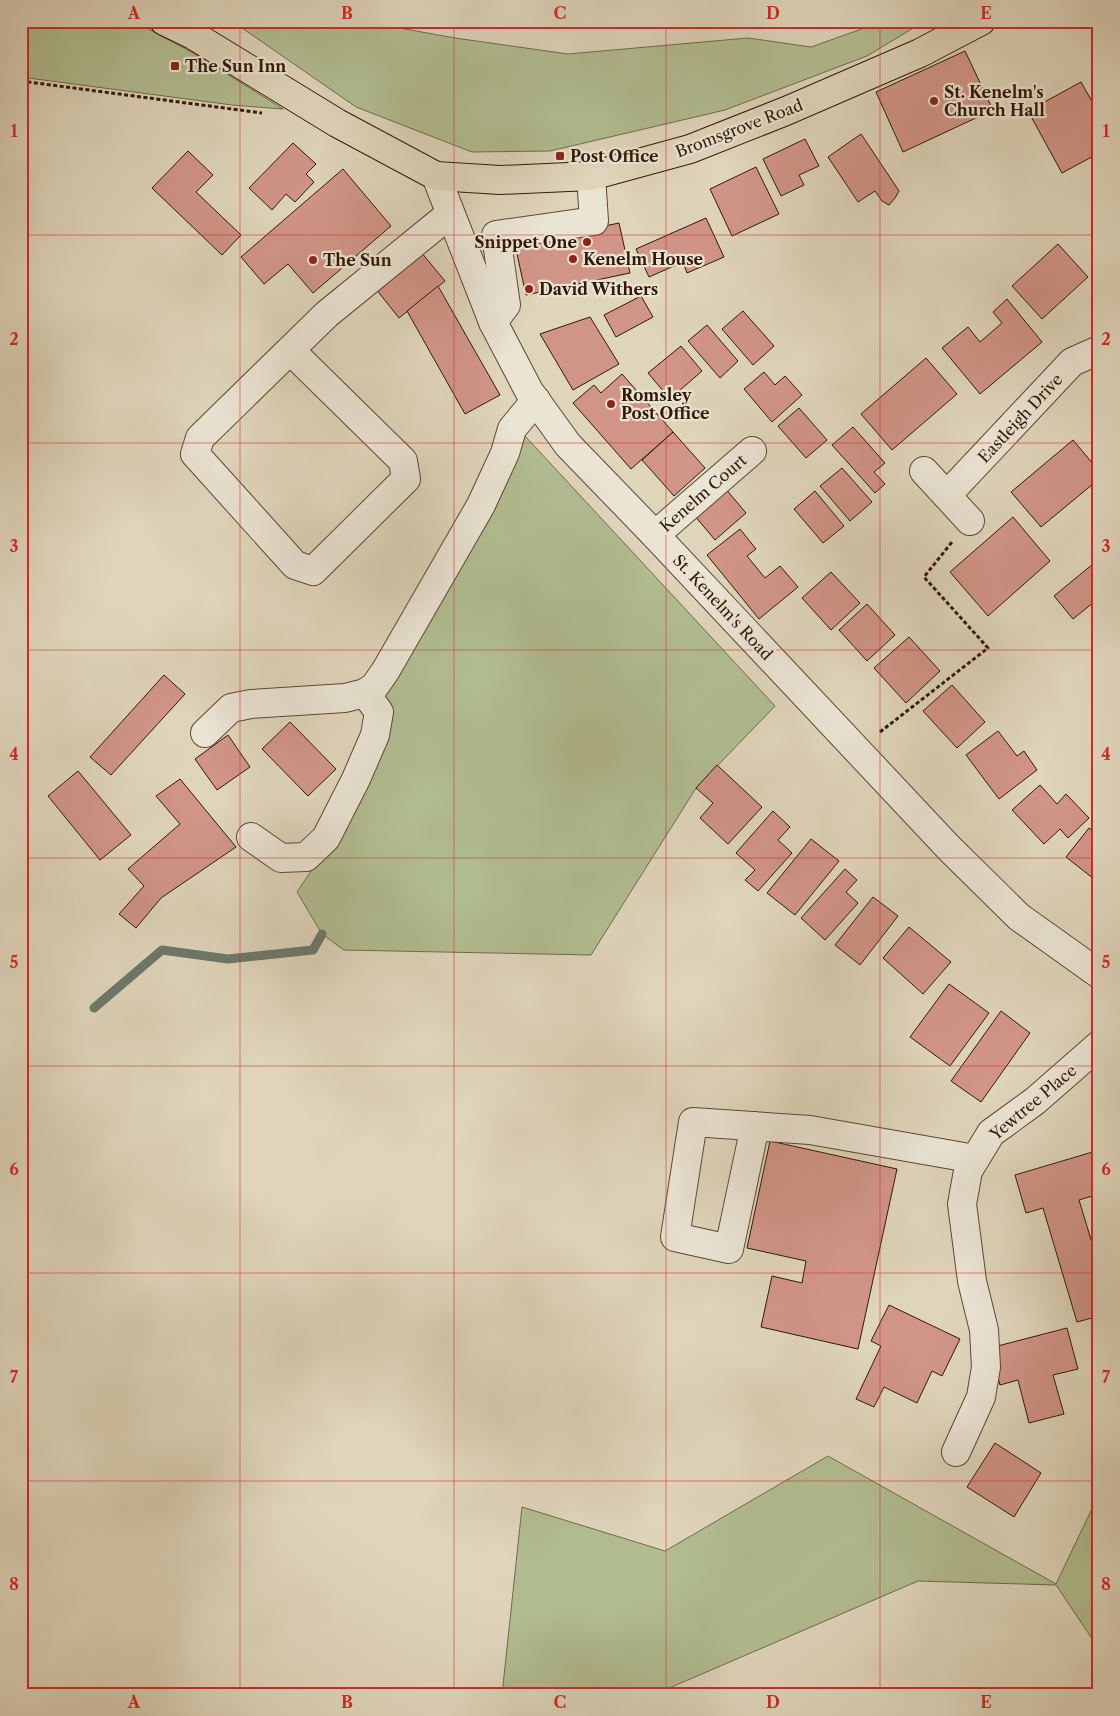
<svg xmlns="http://www.w3.org/2000/svg" width="1120" height="1716" font-family="'Libre Caslon Text',serif">
<rect width="100%" height="100%" fill="#dfd5bb"/>
<filter id="stains"><feTurbulence type="fractalNoise" baseFrequency=".004" numOctaves="4"/><feColorMatrix values="0 0 0 0 .2 0 0 0 0 .09 0 0 0 0 .02 0 0 0 .5 -.17"/></filter>
<radialGradient id="worn" r=".72"><stop offset=".6" stop-color="#630" stop-opacity="0"/><stop offset="1" stop-color="#630" stop-opacity=".3"/></radialGradient>
<!-- green -->
<g fill="#b1bd91" stroke="#716b4b">
<path d="M 21,21 L 134,21 L 195,54 L 283,109 L 232,105 L 21,77 Z"/>
<path d="M 232,21 L 361,21 L 455,38 L 568,54 L 748,38 L 811,47 L 884,21 L 925,21 L 867,56 L 725,110 L 550,151 L 472,152 L 356,107 Z"/>
<path d="M 525,436 L 775,706 L 696,788 L 591,955 L 344,950 L 322,934 L 297,892 L 337,832 L 367,708 Z"/>
<path d="M 828,1456 L 1056,1584 L 1099,1494 L 1099,1649 L 1056,1585 L 918,1581 L 653,1695 L 502,1695 L 522,1507 L 665,1551 Z"/>
</g>
<g fill="none" stroke-linecap="round" stroke-linejoin="round">
<!-- stream -->
<path stroke="#6c796a" stroke-width="9" d="M 94,1008 L 162,950 L 228,959 L 313,950 L 322,934"/>
</g>
<!-- building -->
<g fill="#d19588" stroke="#311905">
<path d="M 965,51 L 993,110 L 903,152 L 876,92 Z"/>
<path d="M 1099,59 L 1099,78 L 1091,63 Z"/>
<path d="M 1081,82 L 1099,114 L 1099,153 L 1062,173 L 1028,111 Z"/>
<path d="M 861,134 L 899,191 L 895,198 L 889,205 L 882,201 L 875,191 L 858,202 L 828,157 Z"/>
<path d="M 805,139 L 819,166 L 799,175 L 804,185 L 781,196 L 763,159 Z"/>
<path d="M 293,143 L 316,164 L 306,174 L 314,182 L 295,202 L 286,194 L 272,210 L 249,188 Z"/>
<path d="M 188,151 L 213,175 L 196,192 L 241,235 L 222,255 L 152,188 Z"/>
<path d="M 756,167 L 779,214 L 732,236 L 710,189 Z"/>
<path d="M 343,169 L 391,226 L 313,293 L 288,264 L 264,284 L 241,257 Z"/>
<path d="M 706,218 L 724,257 L 687,273 L 683,262 L 649,277 L 636,249 Z"/>
<path d="M 619,223 L 630,273 L 526,295 L 515,245 Z"/>
<path d="M 1058,244 L 1088,277 L 1042,319 L 1012,286 Z"/>
<path d="M 421,252 L 445,281 L 399,318 L 376,289 Z"/>
<path d="M 438,286 L 500,395 L 465,414 L 407,311 Z"/>
<path d="M 641,296 L 653,317 L 616,337 L 604,315 Z"/>
<path d="M 1007,299 L 1042,342 L 980,394 L 942,348 L 968,327 L 980,342 L 1002,323 L 993,312 Z"/>
<path d="M 743,311 L 774,346 L 753,365 L 722,329 Z"/>
<path d="M 590,317 L 619,364 L 573,390 L 540,334 Z"/>
<path d="M 707,325 L 738,361 L 720,378 L 688,341 Z"/>
<path d="M 681,346 L 702,371 L 670,399 L 648,373 Z"/>
<path d="M 926,358 L 957,394 L 892,450 L 861,414 Z"/>
<path d="M 764,372 L 775,385 L 785,376 L 802,395 L 772,422 L 744,389 Z"/>
<path d="M 622,374 L 673,432 L 631,469 L 573,403 L 594,385 L 601,393 Z"/>
<path d="M 799,408 L 827,440 L 806,458 L 778,426 Z"/>
<path d="M 853,427 L 885,463 L 874,472 L 885,484 L 875,493 L 832,445 Z"/>
<path d="M 673,432 L 705,468 L 674,496 L 642,460 Z"/>
<path d="M 1073,440 L 1099,471 L 1099,479 L 1041,527 L 1011,492 Z"/>
<path d="M 842,468 L 872,502 L 850,521 L 820,486 Z"/>
<path d="M 725,488 L 746,513 L 715,540 L 694,515 Z"/>
<path d="M 815,491 L 844,526 L 823,543 L 794,509 Z"/>
<path d="M 1013,517 L 1050,561 L 988,616 L 950,572 Z"/>
<path d="M 740,529 L 756,549 L 747,556 L 765,578 L 780,566 L 798,587 L 759,619 L 707,555 Z"/>
<path d="M 1099,559 L 1099,598 L 1073,619 L 1054,596 Z"/>
<path d="M 831,572 L 860,603 L 831,630 L 802,598 Z"/>
<path d="M 867,604 L 895,635 L 867,661 L 839,630 Z"/>
<path d="M 909,637 L 940,671 L 906,703 L 874,668 Z"/>
<path d="M 164,675 L 185,694 L 111,775 L 90,757 Z"/>
<path d="M 952,685 L 985,722 L 957,748 L 923,711 Z"/>
<path d="M 290,722 L 336,769 L 308,796 L 262,749 Z"/>
<path d="M 998,731 L 1017,756 L 1024,751 L 1037,770 L 999,799 L 966,755 Z"/>
<path d="M 228,735 L 250,767 L 217,790 L 195,759 Z"/>
<path d="M 717,765 L 762,807 L 728,844 L 700,818 L 713,803 L 696,788 Z"/>
<path d="M 78,771 L 131,835 L 100,860 L 48,796 Z"/>
<path d="M 180,779 L 236,847 L 161,898 L 136,928 L 119,914 L 144,886 L 128,869 L 180,824 L 156,796 Z"/>
<path d="M 1040,785 L 1057,804 L 1066,794 L 1089,818 L 1068,838 L 1060,829 L 1044,844 L 1012,810 Z"/>
<path d="M 773,811 L 790,827 L 778,840 L 792,853 L 758,891 L 745,880 L 755,870 L 736,853 Z"/>
<path d="M 1089,828 L 1099,836 L 1099,883 L 1066,857 Z"/>
<path d="M 811,839 L 839,861 L 795,915 L 767,893 Z"/>
<path d="M 845,869 L 857,880 L 846,892 L 858,903 L 825,940 L 801,918 Z"/>
<path d="M 873,897 L 898,916 L 860,965 L 835,945 Z"/>
<path d="M 909,927 L 951,962 L 923,994 L 883,958 Z"/>
<path d="M 949,984 L 989,1013 L 950,1066 L 910,1037 Z"/>
<path d="M 1001,1011 L 1030,1033 L 981,1102 L 951,1081 Z"/>
<path d="M 770,1141 L 897,1169 L 858,1349 L 761,1327 L 772,1276 L 802,1283 L 806,1261 L 747,1248 Z"/>
<path d="M 1096,1151 L 1099,1161 L 1099,1194 L 1079,1200 L 1099,1266 L 1099,1316 L 1077,1322 L 1043,1208 L 1026,1213 L 1015,1175 Z"/>
<path d="M 889,1305 L 960,1339 L 942,1376 L 932,1371 L 917,1403 L 884,1387 L 874,1407 L 856,1399 L 881,1346 L 871,1341 Z"/>
<path d="M 1067,1328 L 1078,1369 L 1053,1375 L 1064,1414 L 1029,1423 L 1018,1380 L 1000,1385 L 990,1348 Z"/>
<path d="M 995,1443 L 1041,1473 L 1014,1517 L 967,1487 Z"/>
</g>
<g fill="none" stroke-linecap="round" stroke-linejoin="round">
<defs>
<g id="minor">
<path d="M 436,176 L 493,322 L 529,391 L 568,445 L 655,535 L 949,848 L 1019,917 L 1099,974"/>
<path d="M 493,322 L 506,305 L 496,235 L 594,221 L 591,176"/>
<path d="M 290,350 L 403,461 L 406,479 L 313,571 L 295,565 L 195,454 L 200,438 L 327,314 L 450,214"/>
<path d="M 924,471 L 970,521"/>
<path d="M 947,495 L 1072,362 L 1099,350"/>
<path d="M 655,535 L 752,451"/>
<path d="M 205,733 L 231,708 L 251,704 L 345,698 L 365,693 L 375,686 L 386,670 L 481,505 L 505,453 L 512,429 L 536,400"/>
<path d="M 251,837 L 281,858 L 306,857 L 326,838 L 356,779 L 375,735 L 379,712 L 365,693"/>
<path d="M 755,1126 L 729,1249 L 675,1237 L 693,1122 L 810,1130 L 975,1159"/>
<path d="M 956,1452 L 981,1397 L 986,1367 L 984,1330 L 972,1281 L 962,1204 L 968,1171 L 991,1133 L 1035,1101 L 1099,1045"/>
</g>
<path id="major" d="M 164,21 L 193,35 L 337,123 L 436,176 L 500,180 L 591,176 L 690,149 L 786,111 L 920,53 L 981,21"/>
</defs>
<!-- minor casing -->
<use href="#minor" stroke="#5c4832" stroke-width="30"/>
<!-- major casing -->
<use href="#major" stroke="#311905" stroke-width="30"/>
<!-- path -->
<g stroke="#311905" stroke-width="3" stroke-dasharray="4 2.5" stroke-linecap="butt">
<path d="M 21,81 L 262,113"/>
<path d="M 880,732 L 988,648 L 924,577 L 952,542"/>
</g>
<!-- minor -->
<use href="#minor" stroke="#eae4d3" stroke-width="28"/>
<!-- major -->
<use href="#major" stroke="#dfd5bb" stroke-width="28"/>
</g>
<!-- grid -->
<path fill="none" stroke="#d62828" stroke-width="1" stroke-opacity="0.55" d="M 240,21 L 240,1695M 454,21 L 454,1695M 666,21 L 666,1695M 880,21 L 880,1695M 21,235 L 1099,235M 21,443 L 1099,443M 21,650 L 1099,650M 21,858 L 1099,858M 21,1066 L 1099,1066M 21,1273 L 1099,1273M 21,1481 L 1099,1481"/>
<!-- markers -->
<g fill="#8f2418" stroke="#eae4d3" stroke-width="2">
<rect x="170" y="61" width="10" height="10" rx="2.5"/>
<circle cx="934" cy="101" r="5"/>
<rect x="555" y="151" width="10" height="10" rx="2.5"/>
<circle cx="587" cy="242" r="5"/>
<circle cx="573" cy="259" r="5"/>
<circle cx="313" cy="260" r="5"/>
<circle cx="529" cy="289" r="5"/>
<circle cx="611" cy="404" r="5"/>
</g>
<g text-anchor="middle" stroke-width="4.5" stroke-linejoin="round" paint-order="stroke">
<!-- poi labels -->
<g font-size="16" font-weight="bold" fill="#311905" stroke="#eae4d3" text-anchor="start">
<text x="185" y="72">The Sun Inn</text>
<text x="944" y="98">St. Kenelm's<tspan x="944" dy="18">Church Hall</tspan></text>
<text x="570" y="162">Post Office</text>
<text x="577" y="248" text-anchor="end">Snippet One</text>
<text x="583" y="265">Kenelm House</text>
<text x="323" y="266">The Sun</text>
<text x="539" y="295">David Withers</text>
<text x="621" y="401">Romsley<tspan x="621" dy="18">Post Office</tspan></text>
</g>
<!-- street labels -->
<g font-size="16" fill="#311905" stroke="#eae4d3">
<text transform="translate(739 128) rotate(-21)" y="6">Bromsgrove Road</text>
<text transform="translate(1020 418) rotate(-47)" y="6">Eastleigh Drive</text>
<text transform="translate(703 493) rotate(-41)" y="6">Kenelm Court</text>
<text transform="translate(723 607) rotate(47)" y="6">St. Kenelm's Road</text>
<text transform="translate(1033 1102) rotate(-40)" y="6">Yewtree Place</text>
</g>
</g>
<!-- margin -->
<rect width="1120" height="1716" fill="none" stroke="#dfd5bb" stroke-width="55"/>
<rect x="28" y="28" width="1064" height="1660" fill="none" stroke="#d62828" stroke-width="2"/>
<g font-size="16" text-anchor="middle" font-weight="bold" fill="#d62828">
<text x="134" y="19">A</text>
<text x="347" y="19">B</text>
<text x="560" y="19">C</text>
<text x="773" y="19">D</text>
<text x="986" y="19">E</text>
<text x="14" y="137">1</text>
<text x="1106" y="137">1</text>
<text x="14" y="345">2</text>
<text x="1106" y="345">2</text>
<text x="14" y="552">3</text>
<text x="1106" y="552">3</text>
<text x="14" y="760">4</text>
<text x="1106" y="760">4</text>
<text x="14" y="968">5</text>
<text x="1106" y="968">5</text>
<text x="14" y="1175">6</text>
<text x="1106" y="1175">6</text>
<text x="14" y="1383">7</text>
<text x="1106" y="1383">7</text>
<text x="14" y="1590">8</text>
<text x="1106" y="1590">8</text>
<text x="134" y="1708">A</text>
<text x="347" y="1708">B</text>
<text x="560" y="1708">C</text>
<text x="773" y="1708">D</text>
<text x="986" y="1708">E</text>
</g>
<rect width="100%" height="100%" filter="url(#stains)"/>
<rect width="100%" height="100%" fill="url(#worn)"/>
</svg>
